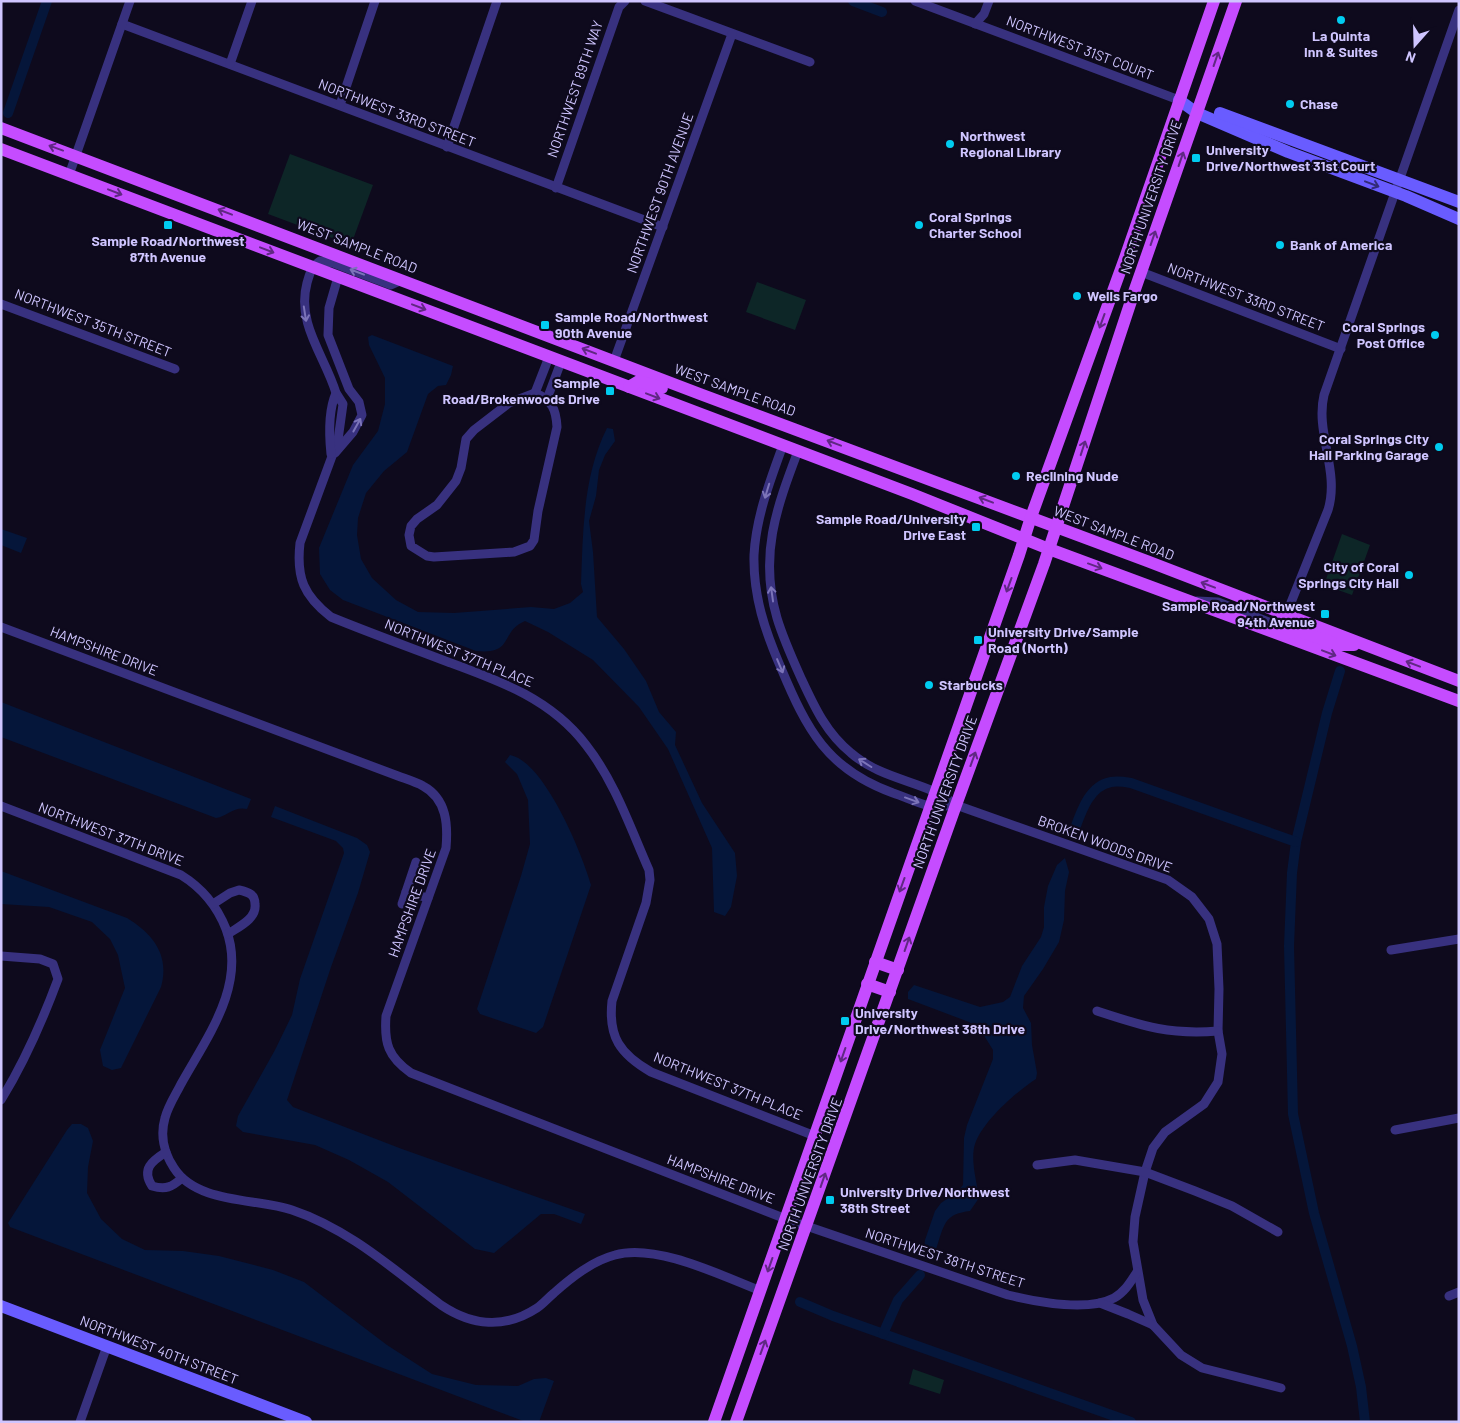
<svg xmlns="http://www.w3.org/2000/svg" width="1460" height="1423" font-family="Barlow,sans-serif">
<rect width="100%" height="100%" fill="#0e0a1d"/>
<!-- green -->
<g fill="#0d2627">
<path d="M 290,154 L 373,185 L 351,245 L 268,214 Z"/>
<path d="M 757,282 L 806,300 L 795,330 L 746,312 Z"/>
<path d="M 1342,534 L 1370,545 L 1352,595 L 1324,585 Z"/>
<path d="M 913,1369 L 944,1380 L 940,1394 L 909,1384 Z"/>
</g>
<!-- water -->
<g fill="#05163a">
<path d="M 372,335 L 453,366 L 451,375 L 446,385 L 438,386 L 428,394 L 407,452 L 384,471 L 366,493 L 358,518 L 357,535 L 361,559 L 372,578 L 396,600 L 418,612 L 454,613 L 531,607 L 554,609 L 570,603 L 583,592 L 581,584 C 583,531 583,476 607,428 L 613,429 L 615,441 L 605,455 L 599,470 L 596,496 L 589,521 L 593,552 L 597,617 L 624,649 L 646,681 L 659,712 L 676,732 L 675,745 L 702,803 L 735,853 L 737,876 L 731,907 L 725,916 L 714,912 L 712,848 L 668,749 L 639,707 L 593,660 L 548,632 L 525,621 C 499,632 515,655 476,651 L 343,600 L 330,590 L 320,574 L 319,548 L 353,465 L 378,431 L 385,404 L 385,378 L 369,345 L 368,337 Z"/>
<path d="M 1,529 L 27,538 L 21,553 L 1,545 Z"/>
<path d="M 1,702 L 251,799 L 247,809 C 234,806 228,816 216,818 L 1,737 Z"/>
<path d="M 510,755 C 544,761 582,853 591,885 L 543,1027 L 536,1033 L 480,1014 L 477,1009 L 521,876 L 530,844 L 528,800 L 517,774 L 505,762 Z"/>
<path d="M 275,806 L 357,838 L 367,845 L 370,852 L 358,893 L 331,967 L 287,1100 L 293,1107 L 402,1149 L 585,1214 L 581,1224 L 554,1214 L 541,1214 L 494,1253 L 475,1249 L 388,1182 L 349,1160 L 315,1145 L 243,1132 L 236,1126 L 238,1116 L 275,1050 L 292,1015 L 300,979 L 344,853 L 343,848 L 336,841 L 271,817 Z"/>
<path d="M 1065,858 L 1069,872 L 1065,891 L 1064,920 L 1059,942 L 1043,969 L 1024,996 L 1023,1008 L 1031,1023 L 1032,1045 L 1037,1073 L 1036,1079 C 1016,1092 983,1121 975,1144 C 970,1160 977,1182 979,1198 L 970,1211 C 946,1214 945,1222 938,1243 C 936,1249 935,1254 930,1258 L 926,1257 L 924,1251 L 925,1240 L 935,1211 L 941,1203 L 957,1192 L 963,1185 L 964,1138 L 967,1125 L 993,1059 L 993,1050 L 980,1029 L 969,1022 L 908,999 L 908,992 L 914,985 L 980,1007 L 1003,1002 L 1010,997 L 1022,966 L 1041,937 L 1044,927 L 1044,907 L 1048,886 L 1057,865 Z"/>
<path d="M 1,871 L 127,918 C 153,934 170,955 161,987 L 121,1068 L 112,1070 L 103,1066 L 100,1050 L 125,988 L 118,955 L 110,939 L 92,922 L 49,907 L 1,904 Z"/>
<path d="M 72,1124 L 81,1124 L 88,1128 L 93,1141 L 88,1167 L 87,1193 L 101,1219 L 122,1239 L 145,1250 L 183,1251 L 219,1256 L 273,1270 L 304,1282 L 387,1345 L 432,1374 L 476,1385 L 518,1386 L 534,1379 L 546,1378 L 554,1381 L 539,1422 L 526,1422 L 10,1227 L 8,1223 L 67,1130 Z"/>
</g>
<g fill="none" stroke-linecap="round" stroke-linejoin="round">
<!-- canal -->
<g stroke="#05163a" stroke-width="10">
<path d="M 853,1 L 882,12"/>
<path d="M 8,113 L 47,1"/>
<path d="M 1340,671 L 1327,713 L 1296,842 L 1292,873 L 1289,946 L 1293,1114 L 1314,1213 L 1352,1346 L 1361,1387 L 1365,1422"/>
<path d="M 1073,834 C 1080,815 1088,786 1111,782 C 1117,781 1125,782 1131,783 L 1296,842"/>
<path d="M 800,1302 L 833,1316 L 1131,1422"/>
<path d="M 883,1334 L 898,1300 L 920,1275"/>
</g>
<!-- street -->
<g stroke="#38317f" stroke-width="9">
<path d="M 645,1 L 810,62"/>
<path d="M 915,1 L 1179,100"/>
<path d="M 122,24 L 663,227"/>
<path d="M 975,24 L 984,14 L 989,1"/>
<path d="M 230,64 L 252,1"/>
<path d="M 340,105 L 375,1"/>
<path d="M 447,147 L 497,1"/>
<path d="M 69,175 L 130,1"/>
<path d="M 556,188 L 619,7 L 625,1"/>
<path d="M 1141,272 L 1341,349"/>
<path d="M 402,280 L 391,285 L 333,263 L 320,261 C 311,267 310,273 307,283 C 296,324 325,356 336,393 L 343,404 L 338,440 L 300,543 C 296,578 304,596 331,617 C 370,633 409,647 448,662 C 500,681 551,699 586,745 C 615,782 630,827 649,870 L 650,880 L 646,903 L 612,1001 C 608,1037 620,1054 651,1072 L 815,1136"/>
<path d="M 1,304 L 175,369"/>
<path d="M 614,361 L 732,34"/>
<path d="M 535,393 C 552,400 556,409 557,427 L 538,511 L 534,540 L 530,546 L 514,552 L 434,557 L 427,556 L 411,546 L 409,535 L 411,526 L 417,519 L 437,505 L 456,481 L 461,468 L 466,439 L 474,430 L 509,403 Z"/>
<path d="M 535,393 L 549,357"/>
<path d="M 547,399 L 561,362"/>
<path d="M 783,445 C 770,481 756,517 754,555 C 753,596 765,631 781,668 C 807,730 827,769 893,793 C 905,797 917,803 929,806 C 937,807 947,806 955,805"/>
<path d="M 798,451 C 776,509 759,556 777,618 C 783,638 792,658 801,678 C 814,706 826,733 851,753 C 875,774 905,779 933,791 C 941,794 949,800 956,805 L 1168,880 L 1192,897 L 1209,919 L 1217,944 L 1219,989 L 1218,1031 L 1222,1054 L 1218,1082 L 1204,1104 L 1165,1132 L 1153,1148 L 1145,1172 L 1135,1217 L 1133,1242 L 1143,1300 L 1153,1325"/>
<path d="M 335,453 L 353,432 L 362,415 L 359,402 L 349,389 L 328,335 L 329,308 L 338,277"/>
<path d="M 331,454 C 329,435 328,411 336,393"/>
<path d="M 1197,601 L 1218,602 L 1271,623 L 1280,621 L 1286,615 L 1328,510 C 1340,471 1315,433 1324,395 L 1459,10"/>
<path d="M 1,627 L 398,776 C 406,779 416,782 423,786 C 447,799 448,825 446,848 L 386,1016 C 384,1043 388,1057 411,1073 L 786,1219 L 1008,1295 C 1037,1302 1087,1312 1114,1298 C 1125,1292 1131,1281 1137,1272"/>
<path d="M 1,806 L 181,875 C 202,888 217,906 226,929 C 247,985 207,1037 181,1084 C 176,1094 168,1106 165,1118 C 160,1135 164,1153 174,1168 C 197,1204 256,1198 292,1210 C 349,1229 394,1270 441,1305 C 472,1326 505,1329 537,1308 C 543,1304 548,1298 554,1293 C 571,1278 592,1261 615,1255 C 656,1243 722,1276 761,1291"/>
<path d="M 416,862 L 406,892 L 428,898"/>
<path d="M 213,904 L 230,893 L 239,890 C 248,892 255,894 255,904 C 257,919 238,927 228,934"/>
<path d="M 402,904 L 406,892"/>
<path d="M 1391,950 L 1459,939"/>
<path d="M 1,956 L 40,959 L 53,964 L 58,979 C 42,1022 25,1061 1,1100"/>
<path d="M 1097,1011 C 1143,1026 1168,1035 1218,1031"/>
<path d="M 1395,1130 L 1459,1118"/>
<path d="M 166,1152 C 152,1161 141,1169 152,1186 C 166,1190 172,1187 182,1178"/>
<path d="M 1037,1165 L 1075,1160 L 1145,1172 L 1195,1191 L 1232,1206 L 1278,1232"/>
<path d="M 1449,1296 L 1459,1292"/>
<path d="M 1100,1303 L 1128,1314 L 1153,1325 L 1181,1355 L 1202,1368 L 1281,1388"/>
<path d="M 80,1422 L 107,1346"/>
</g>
<!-- secondary -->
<g stroke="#695cff" stroke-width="12">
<path d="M 1179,100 L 1197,113 L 1288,152 L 1406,196 L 1459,219"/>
<path d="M 1220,113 L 1459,202"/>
<path d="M 1,1306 L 306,1422"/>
</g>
<!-- primary -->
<g stroke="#c54cff" stroke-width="12">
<path d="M 1,128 L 700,394 L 1147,561 L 1459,681"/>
<path d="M 1,149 L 912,494 L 1049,549 L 1459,701"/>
<path d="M 629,387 L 639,381 L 662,388"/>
<path d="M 1282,634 L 1300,631 L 1338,645 L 1354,645"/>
<path d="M 875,962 L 898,970"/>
<path d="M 867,984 L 890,992"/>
<path d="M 714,1422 L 1019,555 L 1031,517 L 1125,258 L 1214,1"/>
<path d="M 736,1422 L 956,805 L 1044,564 L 1133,295 L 1236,1"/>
</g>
</g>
<!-- one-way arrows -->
<defs><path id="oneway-shaft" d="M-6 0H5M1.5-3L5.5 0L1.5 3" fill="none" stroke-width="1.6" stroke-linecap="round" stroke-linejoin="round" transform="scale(1.25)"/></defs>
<g stroke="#602883">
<use href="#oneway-shaft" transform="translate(1216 59) rotate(-71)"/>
<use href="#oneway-shaft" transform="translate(56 148) rotate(-160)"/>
<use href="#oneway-shaft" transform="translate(1181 159) rotate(-71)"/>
<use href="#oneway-shaft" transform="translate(115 192) rotate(21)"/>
<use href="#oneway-shaft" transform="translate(225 212) rotate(-159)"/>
<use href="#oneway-shaft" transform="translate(1153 238) rotate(-71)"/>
<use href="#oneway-shaft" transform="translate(267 250) rotate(21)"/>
<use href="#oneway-shaft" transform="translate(419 307) rotate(21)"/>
<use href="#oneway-shaft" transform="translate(1102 321) rotate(110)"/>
<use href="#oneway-shaft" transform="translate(589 351) rotate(-159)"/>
<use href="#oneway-shaft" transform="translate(653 396) rotate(21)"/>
<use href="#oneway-shaft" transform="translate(834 443) rotate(-159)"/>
<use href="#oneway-shaft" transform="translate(1083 448) rotate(-72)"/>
<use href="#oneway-shaft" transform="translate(986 500) rotate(-159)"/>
<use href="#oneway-shaft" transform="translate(1095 566) rotate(20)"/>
<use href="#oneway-shaft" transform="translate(1009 585) rotate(110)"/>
<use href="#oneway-shaft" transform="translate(1208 585) rotate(-159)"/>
<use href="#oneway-shaft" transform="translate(1329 653) rotate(21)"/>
<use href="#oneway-shaft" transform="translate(1413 664) rotate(-159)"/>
<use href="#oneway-shaft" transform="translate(973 759) rotate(-70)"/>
<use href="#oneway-shaft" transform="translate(902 885) rotate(110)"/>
<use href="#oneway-shaft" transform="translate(907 944) rotate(-71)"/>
<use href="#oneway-shaft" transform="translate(843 1055) rotate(109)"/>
<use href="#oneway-shaft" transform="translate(823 1180) rotate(-71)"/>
<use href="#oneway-shaft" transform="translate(770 1265) rotate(109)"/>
<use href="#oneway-shaft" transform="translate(763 1347) rotate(-70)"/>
</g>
<use stroke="#322b77" href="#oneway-shaft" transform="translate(1372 184) rotate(21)"/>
<g stroke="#7c74b9">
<use href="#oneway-shaft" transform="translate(357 272) rotate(-159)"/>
<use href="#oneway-shaft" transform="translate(305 314) rotate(81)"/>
<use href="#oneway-shaft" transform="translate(357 425) rotate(-61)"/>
<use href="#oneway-shaft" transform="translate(767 491) rotate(107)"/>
<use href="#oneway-shaft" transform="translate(772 594) rotate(-98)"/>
<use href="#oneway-shaft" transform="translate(780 666) rotate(67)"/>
<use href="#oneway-shaft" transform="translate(865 763) rotate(-148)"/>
<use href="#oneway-shaft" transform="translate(912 800) rotate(20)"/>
</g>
<!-- markers -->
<g fill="#00ccf0" stroke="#0e0a1d" stroke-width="2">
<circle cx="1341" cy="20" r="5"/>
<circle cx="1290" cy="104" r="5"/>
<circle cx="950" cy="144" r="5"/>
<rect x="1191" y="153" width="10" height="10" rx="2.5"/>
<rect x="163" y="220" width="10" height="10" rx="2.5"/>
<circle cx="919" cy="225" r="5"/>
<circle cx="1280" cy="245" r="5"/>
<circle cx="1077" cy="296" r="5"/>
<rect x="540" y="320" width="10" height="10" rx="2.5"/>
<circle cx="1435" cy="335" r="5"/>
<rect x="605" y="386" width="10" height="10" rx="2.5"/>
<circle cx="1439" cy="447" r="5"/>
<circle cx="1016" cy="476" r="5"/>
<rect x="971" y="522" width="10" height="10" rx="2.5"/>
<circle cx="1409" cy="575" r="5"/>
<rect x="1320" y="609" width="10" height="10" rx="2.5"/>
<rect x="973" y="635" width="10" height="10" rx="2.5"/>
<circle cx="929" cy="685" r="5"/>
<rect x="840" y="1016" width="10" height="10" rx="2.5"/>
<rect x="825" y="1195" width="10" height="10" rx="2.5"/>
</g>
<g text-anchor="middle" stroke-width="4.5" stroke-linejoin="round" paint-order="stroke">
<!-- poi labels -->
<g font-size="14" font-weight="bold" fill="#cfc5ff" stroke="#0e0a1d" text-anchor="start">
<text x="1341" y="41" text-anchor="middle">La Quinta<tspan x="1341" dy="16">Inn &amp; Suites</tspan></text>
<text x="1300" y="109">Chase</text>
<text x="960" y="141">Northwest<tspan x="960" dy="16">Regional Library</tspan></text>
<text x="1206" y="155">University<tspan x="1206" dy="16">Drive/Northwest 31st Court</tspan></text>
<text x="929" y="222">Coral Springs<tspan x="929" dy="16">Charter School</tspan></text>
<text x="168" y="246" text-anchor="middle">Sample Road/Northwest<tspan x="168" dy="16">87th Avenue</tspan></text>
<text x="1290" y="250">Bank of America</text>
<text x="1087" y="301">Wells Fargo</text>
<text x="555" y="322">Sample Road/Northwest<tspan x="555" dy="16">90th Avenue</tspan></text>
<text x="1425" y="332" text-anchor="end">Coral Springs<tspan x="1425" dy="16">Post Office</tspan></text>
<text x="600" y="388" text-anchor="end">Sample<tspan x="600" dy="16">Road/Brokenwoods Drive</tspan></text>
<text x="1429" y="444" text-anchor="end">Coral Springs City<tspan x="1429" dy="16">Hall Parking Garage</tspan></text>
<text x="1026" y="481">Reclining Nude</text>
<text x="966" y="524" text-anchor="end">Sample Road/University<tspan x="966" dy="16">Drive East</tspan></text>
<text x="1399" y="572" text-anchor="end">City of Coral<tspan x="1399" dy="16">Springs City Hall</tspan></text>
<text x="1315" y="611" text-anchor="end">Sample Road/Northwest<tspan x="1315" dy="16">94th Avenue</tspan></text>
<text x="988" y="637">University Drive/Sample<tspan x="988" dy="16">Road (North)</tspan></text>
<text x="939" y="690">Starbucks</text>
<text x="855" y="1018">University<tspan x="855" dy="16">Drive/Northwest 38th Drive</tspan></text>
<text x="840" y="1197">University Drive/Northwest<tspan x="840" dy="16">38th Street</tspan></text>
</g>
<!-- street labels -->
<g font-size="14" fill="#cfc5ff" stroke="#0e0a1d">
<text transform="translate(1080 48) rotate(21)" y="5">NORTHWEST 31ST COURT</text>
<text transform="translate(575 89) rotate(-71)" y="5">NORTHWEST 89TH WAY</text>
<text transform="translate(397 113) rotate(21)" y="5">NORTHWEST 33RD STREET</text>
<text transform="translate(660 193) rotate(-70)" y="5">NORTHWEST 90TH AVENUE</text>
<text transform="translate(1151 197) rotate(-71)" y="5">NORTH UNIVERSITY DRIVE</text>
<text transform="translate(357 246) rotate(21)" y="5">WEST SAMPLE ROAD</text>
<text transform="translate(1246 297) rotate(21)" y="5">NORTHWEST 33RD STREET</text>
<text transform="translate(93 323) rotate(21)" y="5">NORTHWEST 35TH STREET</text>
<text transform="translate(735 390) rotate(20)" y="5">WEST SAMPLE ROAD</text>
<text transform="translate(1114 533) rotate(21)" y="5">WEST SAMPLE ROAD</text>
<text transform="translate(104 651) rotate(21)" y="5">HAMPSHIRE DRIVE</text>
<text transform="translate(459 653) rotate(22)" y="5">NORTHWEST 37TH PLACE</text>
<text transform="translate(945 792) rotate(-70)" y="5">NORTH UNIVERSITY DRIVE</text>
<text transform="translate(111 834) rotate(21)" y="5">NORTHWEST 37TH DRIVE</text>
<text transform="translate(1105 844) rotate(20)" y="5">BROKEN WOODS DRIVE</text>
<text transform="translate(412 903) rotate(-70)" y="5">HAMPSHIRE DRIVE</text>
<text transform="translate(728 1086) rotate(22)" y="5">NORTHWEST 37TH PLACE</text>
<text transform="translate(810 1174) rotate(-70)" y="5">NORTH UNIVERSITY DRIVE</text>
<text transform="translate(721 1179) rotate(21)" y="5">HAMPSHIRE DRIVE</text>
<text transform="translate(945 1258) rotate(18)" y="5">NORTHWEST 38TH STREET</text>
<text transform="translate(159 1350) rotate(21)" y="5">NORTHWEST 40TH STREET</text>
</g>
</g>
<!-- border -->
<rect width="1460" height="1423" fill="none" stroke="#cfc5ff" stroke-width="5"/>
<!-- north arrow -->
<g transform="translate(1415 45) rotate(200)" stroke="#0e0a1d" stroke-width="4" paint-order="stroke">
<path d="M0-4L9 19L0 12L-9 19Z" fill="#cfc5ff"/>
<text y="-8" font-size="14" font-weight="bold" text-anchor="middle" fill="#cfc5ff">N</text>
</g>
</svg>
